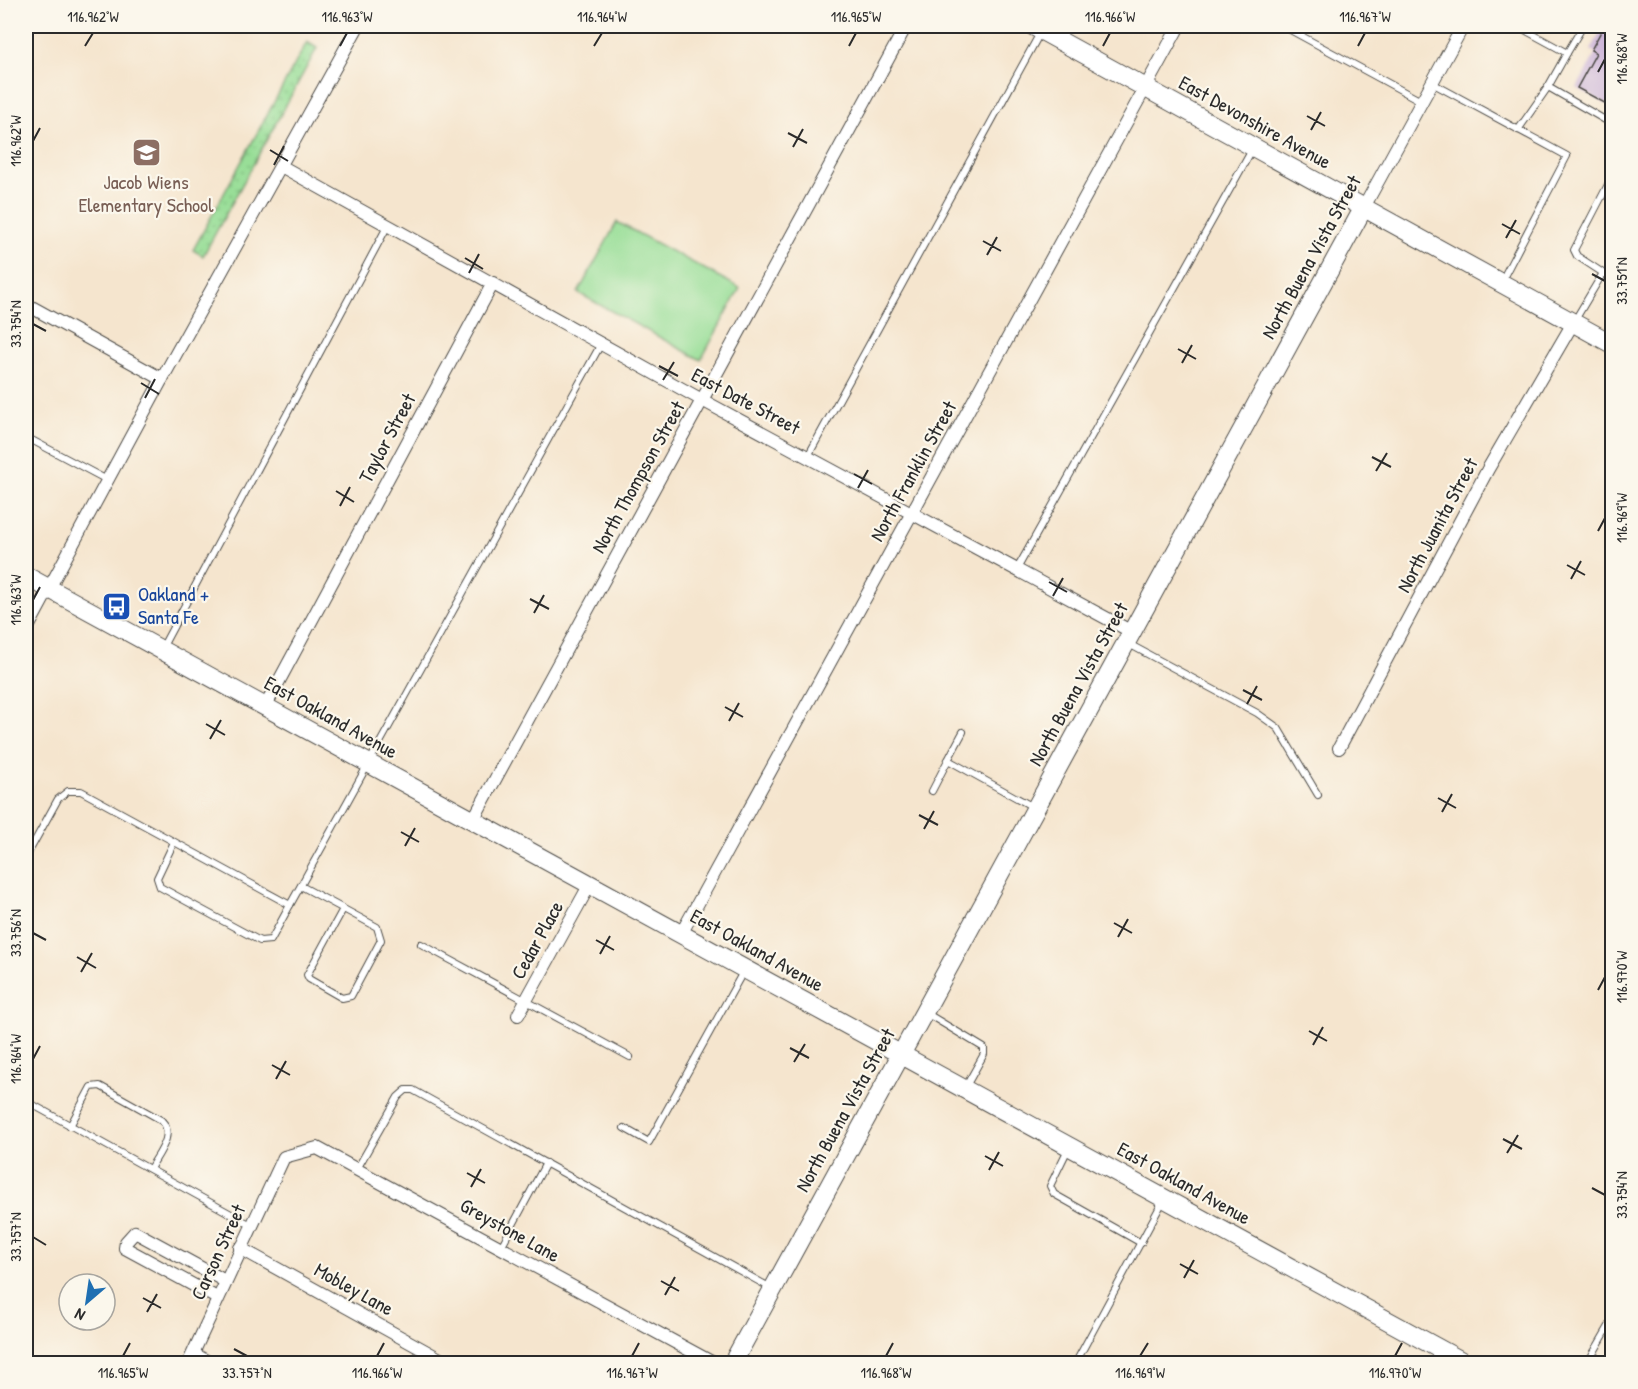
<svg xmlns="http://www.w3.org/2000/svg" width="1638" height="1389" font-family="'Patrick Hand',sans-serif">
<defs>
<pattern id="grass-dots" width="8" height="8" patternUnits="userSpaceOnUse" patternTransform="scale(1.5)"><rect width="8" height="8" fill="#98de97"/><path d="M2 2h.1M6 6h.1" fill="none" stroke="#83bf82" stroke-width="1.8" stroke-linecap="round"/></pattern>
</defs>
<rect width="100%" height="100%" fill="#fbf7ec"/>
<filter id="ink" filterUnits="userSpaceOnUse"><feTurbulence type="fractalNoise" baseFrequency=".0167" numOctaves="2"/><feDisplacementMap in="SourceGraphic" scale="12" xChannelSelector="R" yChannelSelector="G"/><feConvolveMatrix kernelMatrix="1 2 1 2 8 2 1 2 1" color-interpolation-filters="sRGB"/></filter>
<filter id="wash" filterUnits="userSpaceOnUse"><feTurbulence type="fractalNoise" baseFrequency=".008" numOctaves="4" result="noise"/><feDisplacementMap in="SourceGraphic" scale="24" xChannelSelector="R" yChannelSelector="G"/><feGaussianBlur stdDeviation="1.35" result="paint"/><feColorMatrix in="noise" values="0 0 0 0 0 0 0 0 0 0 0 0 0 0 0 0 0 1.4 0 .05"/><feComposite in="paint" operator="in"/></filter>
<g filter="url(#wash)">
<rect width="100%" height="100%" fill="#f5e5ce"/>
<!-- grass -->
<path fill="url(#grass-dots)" stroke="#628461" stroke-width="1.5" d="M 307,42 L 317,48 L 315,52 L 203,256 L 193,250 Z"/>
<!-- garden -->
<path fill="#98de97" stroke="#628461" stroke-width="1.5" d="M 617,222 L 740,288 L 701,360 L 578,293 Z"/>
<g id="blocks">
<!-- building -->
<path fill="#c7add5" d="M 1604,26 L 1612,29 L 1612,107 L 1577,88 L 1596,53 L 1591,50 Z"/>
</g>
</g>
<g filter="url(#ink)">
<use href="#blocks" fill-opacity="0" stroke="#494743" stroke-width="1.5"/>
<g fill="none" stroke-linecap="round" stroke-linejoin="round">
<defs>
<g id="lane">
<path d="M 1283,26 L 1421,101"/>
<path d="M 1516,26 L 1523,29 L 1525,26"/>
<path d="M 1523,29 L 1567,53 L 1583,26"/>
<path d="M 1432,83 L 1567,156 L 1501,282"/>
<path d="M 1548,87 L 1612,124"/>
<path d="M 1518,130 L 1548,87 L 1567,53"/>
<path d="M 1603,273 L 1577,256 L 1574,250 L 1612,177"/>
<path d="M 1575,320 L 1603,273 L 1612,278"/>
<path d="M 26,437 L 107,480"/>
<path d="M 808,456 L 1040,33"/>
<path d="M 1017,569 L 1253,148"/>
<path d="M 1127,643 L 1257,713 L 1278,728 L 1318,795"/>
<path d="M 162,648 L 388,225"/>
<path d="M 948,760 L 963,732"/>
<path d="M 932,791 L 948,760 L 1035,808"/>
<path d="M 174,842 L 157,878 L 160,887 L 260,941 L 271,940 L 290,905"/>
<path d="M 26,857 L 58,799 L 68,791 L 81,791 L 290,905 L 601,344"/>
<path d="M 301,886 L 377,927 L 381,940 L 351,996 L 342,998 L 309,979 L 307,975 L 343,909"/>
<path d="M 421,944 L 630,1057"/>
<path d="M 926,1013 L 984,1048 L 984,1054 L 965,1088"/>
<path d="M 26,1101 L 251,1225"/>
<path d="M 70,1126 L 91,1087 L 100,1086 L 161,1120 C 176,1134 158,1154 150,1169"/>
<path d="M 624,1128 L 649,1142 L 743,972"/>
<path d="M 1068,1149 L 1050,1186 L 1054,1194 L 1141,1243"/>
<path d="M 357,1169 L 398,1097 L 406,1090 L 413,1090 L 771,1288"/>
<path d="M 501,1247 L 546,1163"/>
<path d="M 1075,1364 L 1163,1201"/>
<path d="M 1587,1364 L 1612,1321"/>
</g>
<g id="street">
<path d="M 281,166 L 702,400 L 1132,632"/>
<path d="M 1364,207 L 1463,26"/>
<path d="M 26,304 L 162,379"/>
<path d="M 26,631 L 162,379 L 358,26"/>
<path d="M 265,707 L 493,283"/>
<path d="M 1339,748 L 1488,469 L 1573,323"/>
<path d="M 473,820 L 906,26"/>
<path d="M 681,934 L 1179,26"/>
<path d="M 518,1015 L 590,884"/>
<path d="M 240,1248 L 449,1364"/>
<path d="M 217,1298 L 125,1248 L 126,1242 L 135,1232 L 225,1281"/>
<path d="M 194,1354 L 212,1364"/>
<path d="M 188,1364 L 284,1157 L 317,1148 L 715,1364"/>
</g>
<g id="secondary">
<path d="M 1033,26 L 1612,344"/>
<path d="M 26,576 L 1467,1364"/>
<path d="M 732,1364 L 1364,207"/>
</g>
</defs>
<!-- lane casing -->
<use href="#lane" stroke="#494743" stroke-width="8"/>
<!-- street casing -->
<use href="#street" stroke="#494743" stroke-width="14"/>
<!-- secondary casing -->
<use href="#secondary" stroke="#494743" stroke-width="20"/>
<!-- lane -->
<use href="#lane" stroke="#fff" stroke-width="6"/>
<!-- street -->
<use href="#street" stroke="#fff" stroke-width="12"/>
<!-- secondary -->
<use href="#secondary" stroke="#fff" stroke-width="18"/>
</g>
</g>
<!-- ticks -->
<path fill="none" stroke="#2b2b2b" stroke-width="2" d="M 85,46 L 93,33M 340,46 L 347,33M 594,46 L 602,33M 849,46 L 856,33M 1103,46 L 1110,33M 1358,46 L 1365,33M 1598,72 L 1605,59M 1307,116 L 1325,126M 1311,130 L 1321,112M 788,133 L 807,143M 33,141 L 40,128M 793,147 L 803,129M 270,150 L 288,161M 274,165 L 284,146M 1502,224 L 1520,234M 1506,238 L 1516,220M 983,241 L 1001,251M 987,255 L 997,237M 465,258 L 483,269M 469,273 L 479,254M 1592,274 L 1605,281M 33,324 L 46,331M 1178,349 L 1196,359M 1182,363 L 1192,345M 659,366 L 678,376M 663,380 L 674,362M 141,383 L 159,394M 145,398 L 155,379M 1372,457 L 1391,467M 1376,471 L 1387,453M 854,474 L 872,484M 858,488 L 868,470M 336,491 L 354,502M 340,506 L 350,487M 1598,531 L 1605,518M 1567,565 L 1585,575M 1571,579 L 1581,561M 1049,582 L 1067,592M 1053,596 L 1063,578M 530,599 L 549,609M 33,600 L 40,587M 534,613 L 544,595M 1243,690 L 1262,700M 1247,704 L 1257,686M 725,707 L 743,717M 729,721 L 739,703M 206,724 L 225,735M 210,739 L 221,720M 1438,798 L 1456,808M 1442,812 L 1452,794M 919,815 L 938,825M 924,829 L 934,811M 401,832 L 419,842M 405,846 L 415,828M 1114,923 L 1132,933M 33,933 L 46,940M 1118,937 L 1128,919M 596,940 L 614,950M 600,954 L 610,936M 77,957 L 96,968M 81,972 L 92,953M 1598,990 L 1605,977M 1309,1031 L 1327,1041M 1313,1045 L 1323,1027M 790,1048 L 809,1058M 33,1059 L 40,1046M 794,1062 L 805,1044M 272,1065 L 290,1075M 276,1079 L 286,1061M 1503,1139 L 1522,1149M 1507,1153 L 1518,1135M 985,1156 L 1003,1166M 989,1170 L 999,1152M 467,1173 L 485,1183M 471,1187 L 481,1169M 1592,1188 L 1605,1195M 33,1237 L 46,1245M 1180,1264 L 1198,1274M 1184,1278 L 1194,1260M 661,1281 L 679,1291M 665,1295 L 675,1277M 143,1298 L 161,1308M 147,1312 L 157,1294M 234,1349 L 247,1356M 123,1356 L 130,1343M 377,1356 L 384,1343M 632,1356 L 639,1343M 886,1356 L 893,1343M 1140,1356 L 1148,1343M 1395,1356 L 1402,1343"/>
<!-- icons -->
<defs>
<symbol id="school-square" viewBox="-11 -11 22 22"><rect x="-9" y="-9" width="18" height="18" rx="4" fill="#8d6e63" stroke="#fbf7ec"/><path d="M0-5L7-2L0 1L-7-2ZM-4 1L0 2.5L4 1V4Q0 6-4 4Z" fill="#fff"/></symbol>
<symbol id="bus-square" viewBox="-11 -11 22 22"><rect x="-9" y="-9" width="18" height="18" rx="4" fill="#1a4fb4" stroke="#fbf7ec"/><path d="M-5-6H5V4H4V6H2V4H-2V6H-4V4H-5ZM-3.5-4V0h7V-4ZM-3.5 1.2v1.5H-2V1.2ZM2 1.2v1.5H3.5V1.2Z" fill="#fff"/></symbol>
</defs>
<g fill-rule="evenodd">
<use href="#school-square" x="130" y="136" width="33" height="33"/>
<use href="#bus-square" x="100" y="590" width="33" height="33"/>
</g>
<g text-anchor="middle" stroke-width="4.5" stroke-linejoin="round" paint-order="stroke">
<!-- street labels -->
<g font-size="20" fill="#2b2b2b" stroke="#fbf7ec">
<text transform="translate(1255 122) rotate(29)" y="7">East Devonshire Avenue</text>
<text transform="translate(1311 257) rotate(-61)" y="7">North Buena Vista Street</text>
<text transform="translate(746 401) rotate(28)" y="7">East Date Street</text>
<text transform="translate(387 438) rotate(-62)" y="7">Taylor Street</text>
<text transform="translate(913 471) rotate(-61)" y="7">North Franklin Street</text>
<text transform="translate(638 477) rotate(-61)" y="7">North Thompson Street</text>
<text transform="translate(1437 525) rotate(-62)" y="7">North Juanita Street</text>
<text transform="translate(1078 684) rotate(-61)" y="7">North Buena Vista Street</text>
<text transform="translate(331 717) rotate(29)" y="7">East Oakland Avenue</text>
<text transform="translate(537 940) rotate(-61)" y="7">Cedar Place</text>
<text transform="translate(757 950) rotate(29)" y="7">East Oakland Avenue</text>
<text transform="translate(845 1110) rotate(-61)" y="7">North Buena Vista Street</text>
<text transform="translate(1184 1183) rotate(29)" y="7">East Oakland Avenue</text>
<text transform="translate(510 1230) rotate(29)" y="7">Greystone Lane</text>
<text transform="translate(218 1252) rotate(-65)" y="7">Carson Street</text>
<text transform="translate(354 1289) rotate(29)" y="7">Mobley Lane</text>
</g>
<!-- education labels -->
<g font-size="20" fill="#785e54" stroke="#fbf7ec">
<text x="146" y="189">Jacob Wiens<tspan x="146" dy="23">Elementary School</tspan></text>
</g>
<!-- transit labels -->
<g font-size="20" fill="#164399" stroke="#fbf7ec" text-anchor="start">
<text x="138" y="601">Oakland +<tspan x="138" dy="23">Santa Fe</tspan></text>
</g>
</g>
<!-- margin -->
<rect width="1638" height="1389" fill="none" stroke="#fbf7ec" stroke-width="66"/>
<!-- north arrow -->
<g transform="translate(87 1302) rotate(209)"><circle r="28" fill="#fbf7ec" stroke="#a8a59f" stroke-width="1.5"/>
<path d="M0-4.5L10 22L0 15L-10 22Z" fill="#1f6fb2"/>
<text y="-9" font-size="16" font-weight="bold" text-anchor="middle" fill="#2b2b2b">N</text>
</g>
<rect x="33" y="33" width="1572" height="1323" fill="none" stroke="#2b2b2b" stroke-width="2"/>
<g font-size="15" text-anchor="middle" fill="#2b2b2b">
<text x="93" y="22">116.962°W</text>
<text x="347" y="22">116.963°W</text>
<text x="602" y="22">116.964°W</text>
<text x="856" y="22">116.965°W</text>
<text x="1110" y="22">116.966°W</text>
<text x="1365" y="22">116.967°W</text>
<text transform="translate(1622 59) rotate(-90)" y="5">116.968°W</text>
<text transform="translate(16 141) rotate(-90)" y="5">116.962°W</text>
<text transform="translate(1622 281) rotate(-90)" y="5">33.751°N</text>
<text transform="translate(16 324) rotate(-90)" y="5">33.754°N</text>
<text transform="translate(1622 518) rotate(-90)" y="5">116.969°W</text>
<text transform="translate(16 600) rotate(-90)" y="5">116.963°W</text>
<text transform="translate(16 933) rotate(-90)" y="5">33.756°N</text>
<text transform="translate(1622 977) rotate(-90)" y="5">116.970°W</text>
<text transform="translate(16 1059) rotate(-90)" y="5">116.964°W</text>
<text transform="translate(1622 1195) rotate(-90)" y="5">33.754°N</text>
<text transform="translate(16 1237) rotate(-90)" y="5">33.757°N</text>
<text x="123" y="1378">116.965°W</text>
<text x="247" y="1378">33.757°N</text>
<text x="377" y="1378">116.966°W</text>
<text x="632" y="1378">116.967°W</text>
<text x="886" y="1378">116.968°W</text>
<text x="1140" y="1378">116.969°W</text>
<text x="1395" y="1378">116.970°W</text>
</g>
</svg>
